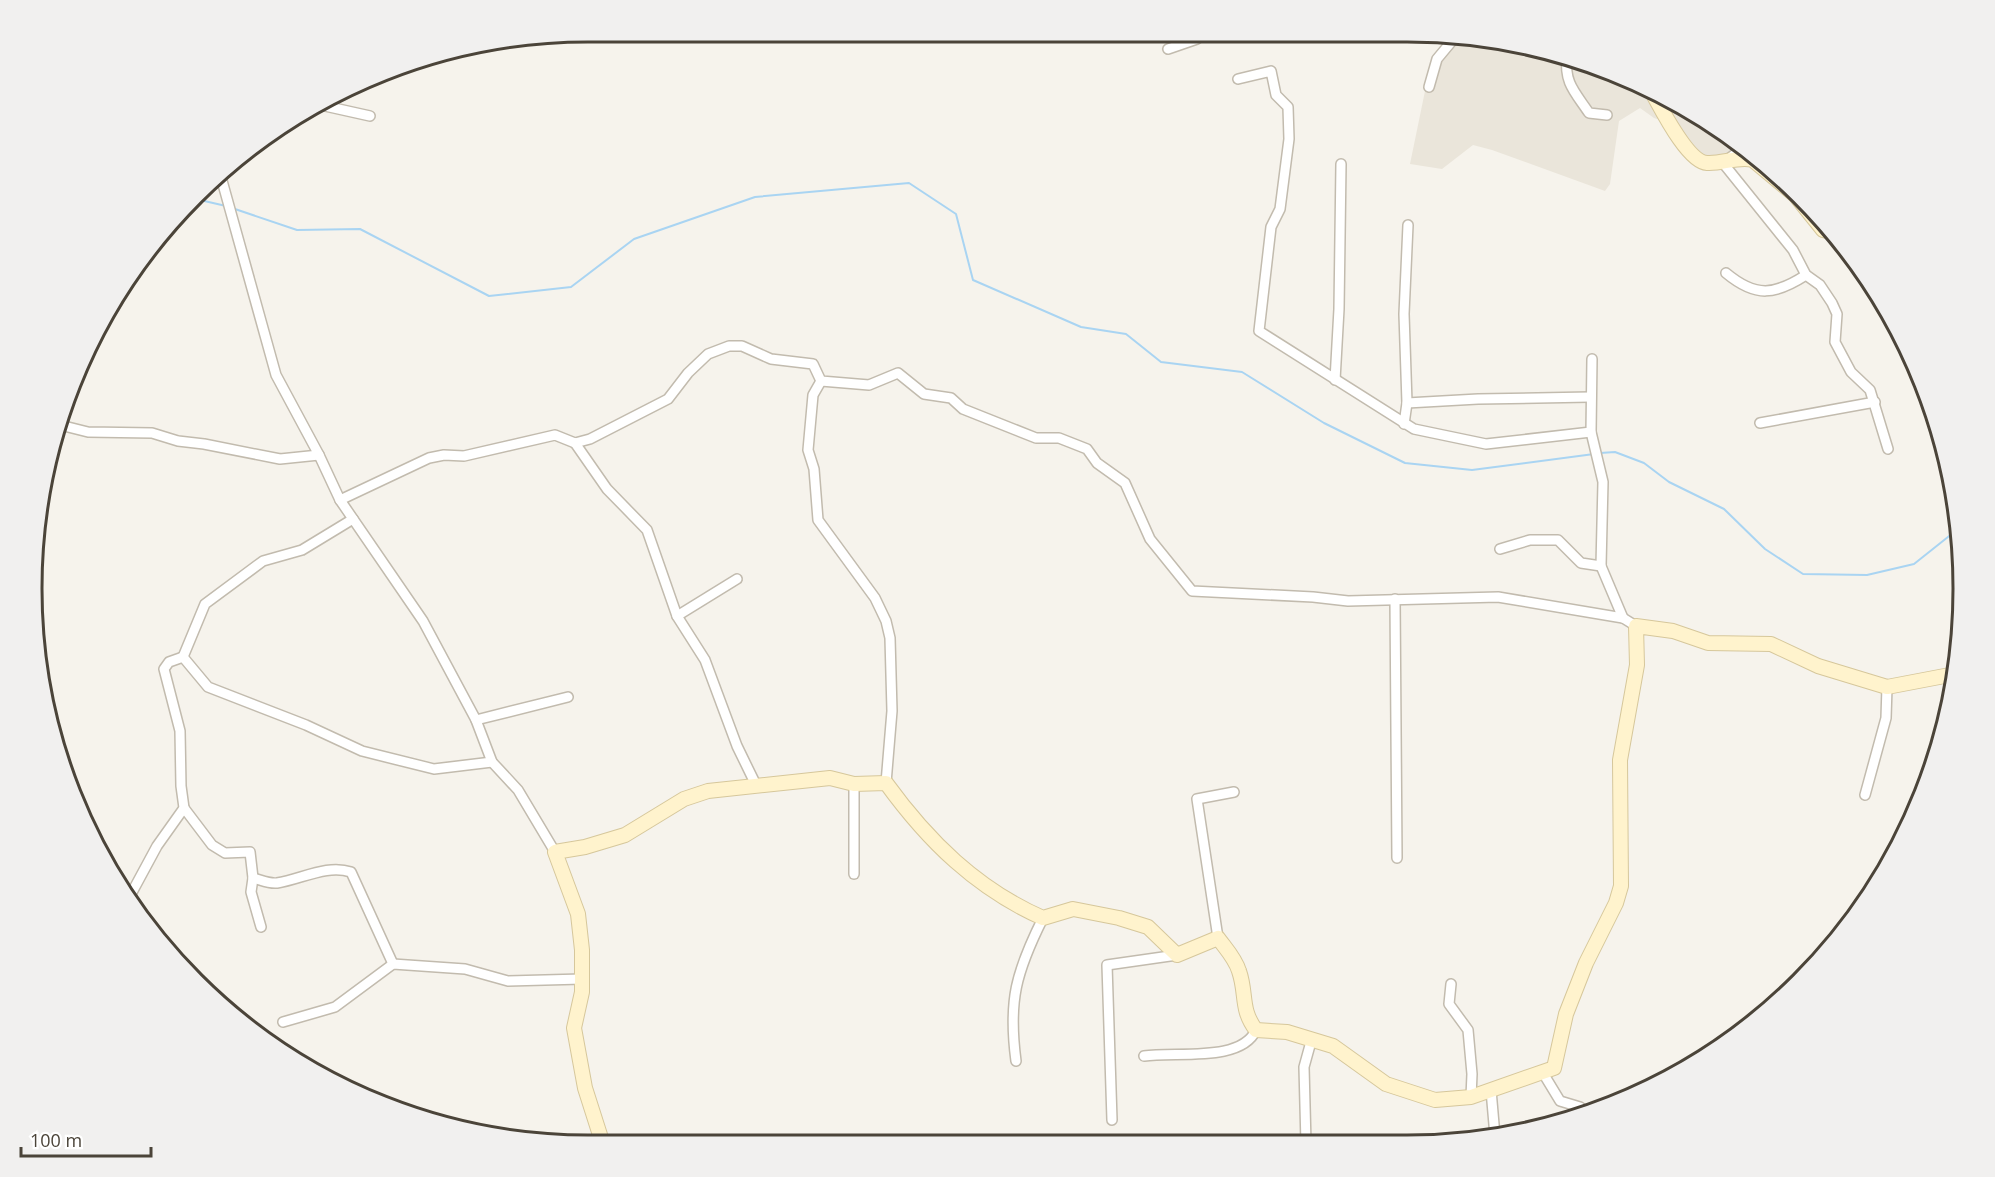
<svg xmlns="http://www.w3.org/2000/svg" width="1995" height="1177" font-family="'Open Sans',sans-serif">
<rect width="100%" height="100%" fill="#f6f3ec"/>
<!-- residential -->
<path fill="#eae5da" d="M 1451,34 L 1586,61 L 1716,126 L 1759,160 L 1704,162 L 1673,124 L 1654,118 L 1640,108 L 1619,121 L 1610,184 L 1605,191 L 1492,150 L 1473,145 L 1442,169 L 1410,164 L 1425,91 Z"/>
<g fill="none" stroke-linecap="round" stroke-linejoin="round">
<!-- stream -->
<g stroke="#a9d4f2" stroke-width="2">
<path d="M 200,200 L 226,206"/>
<path d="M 232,208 L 297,230 L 360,229 L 489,296 L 571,287 L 634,239 L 755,197 L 909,183 L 956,214 L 973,280 L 1081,327 L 1126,334 L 1161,362 L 1242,372 L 1324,423 L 1405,463 L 1472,470 L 1594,454"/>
<path d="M 1600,453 L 1615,452 L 1644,463 L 1669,482 L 1724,509 L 1765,549 L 1803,574 L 1867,575 L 1914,564 L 1958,529"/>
</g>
<defs>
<g id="street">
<path d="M 1168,49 L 1197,39 L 1204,32"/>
<path d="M 1567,57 C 1564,83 1575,92 1589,113 L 1607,115"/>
<path d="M 1238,79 L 1271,71 L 1276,95 L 1288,107 L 1289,139 L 1280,209 L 1271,227 L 1259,331 L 1414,429 L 1486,444 L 1591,432"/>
<path d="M 1429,87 L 1437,59 L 1457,35"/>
<path d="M 325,106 L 370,116"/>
<path d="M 1743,148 L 1723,163 L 1793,250 L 1806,275 L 1820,285 L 1832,303 L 1837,314 L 1835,342 L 1851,372 L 1870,390 L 1888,449"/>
<path d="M 221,177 L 276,375 L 319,455 L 340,500 L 423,621 L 476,720 L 492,762 L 518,790 L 555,852"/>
<path d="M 1726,273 C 1756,298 1775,295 1806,275"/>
<path d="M 1592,359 L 1591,432 L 1603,482 L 1601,566 L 1623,618"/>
<path d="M 1335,380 L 1339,309 L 1341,164"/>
<path d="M 821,381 L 813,395 L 808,450 L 814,469 L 818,520 L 875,598 L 886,621 L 890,638 L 892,711 L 886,783"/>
<path d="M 1407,403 L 1478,399 L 1590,397"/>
<path d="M 1760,423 L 1875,402"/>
<path d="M 1404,424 L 1407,403 L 1404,314 L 1408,225"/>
<path d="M 57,432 L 64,426 L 88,432 L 152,433 L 178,441 L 204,444 L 280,459 L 319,455"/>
<path d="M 575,443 L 607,489 L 647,530 L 677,616 L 705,660 L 737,746 L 756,785"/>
<path d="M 340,500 L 429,458 L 444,455 L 464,456 L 555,435 L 575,443 L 590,439 L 668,399 L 688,373 L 708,354 L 729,346 L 742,346 L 771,359 L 813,364 L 821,381 L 869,385 L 898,373 L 924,394 L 951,398 L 963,409 L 1036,438 L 1059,438 L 1087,449 L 1097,463 L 1125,483 L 1150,539 L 1192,591 L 1313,597 L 1348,601 L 1498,597 L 1623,618 L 1636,626"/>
<path d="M 1500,549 L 1530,540 L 1558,540 L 1581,563 L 1601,566"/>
<path d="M 1395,599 L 1397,858"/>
<path d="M 677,616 L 737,579"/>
<path d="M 183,657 L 205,604 L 263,561 L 302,550 L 353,519"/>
<path d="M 476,720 L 568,697"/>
<path d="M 854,784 L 854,874"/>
<path d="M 1865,795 L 1886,718 L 1887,687"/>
<path d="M 184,808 L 212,845 L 225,853 L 250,852 L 253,878 L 251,892 L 261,927"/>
<path d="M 253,878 C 261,880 269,884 277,883 C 302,879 327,864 351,872 L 393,964"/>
<path d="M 130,896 L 157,846 L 184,808 L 181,786 L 180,731 L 164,669 L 169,662 L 183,657 L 208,687 L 306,725 L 362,751 L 434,769 L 492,762"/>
<path d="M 1218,938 L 1197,799 L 1234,792"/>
<path d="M 1451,984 L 1449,1004 L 1468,1030 L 1472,1074 L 1471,1097"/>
<path d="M 283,1022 L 335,1007 L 393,964 L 465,969 L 508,981 L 582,979"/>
<path d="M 1144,1056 C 1175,1051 1241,1063 1256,1030"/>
<path d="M 1016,1061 C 1008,1001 1016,972 1043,918"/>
<path d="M 1543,1073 L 1560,1101 L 1580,1107 L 1586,1112"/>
<path d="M 1491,1090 L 1495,1136"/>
<path d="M 1112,1120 L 1107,965 L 1177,955"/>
<path d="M 1306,1144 L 1304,1067 L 1312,1038"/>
</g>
<g id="secondary">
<path d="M 1653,94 C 1662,110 1688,162 1707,163 C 1722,164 1739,156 1753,160 L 1795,195 L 1823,230 L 1831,232"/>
<path d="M 599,1144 L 600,1135 L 585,1088 L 574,1028 L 582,992 L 582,950 L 578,914 L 555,852 L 585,847 L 625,835 L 684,799 L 708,791 L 830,778 L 854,784 L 886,783 C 928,841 977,889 1043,918 L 1073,909 L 1119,918 L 1148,927 L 1177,955 L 1218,938 C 1226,949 1235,958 1239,971 C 1247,994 1240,1009 1256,1030 L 1287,1032 L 1333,1046 L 1386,1084 L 1435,1100 L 1471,1097 L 1554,1068 L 1566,1014 L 1586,963 L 1616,903 L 1621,886 L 1620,760 L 1637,665 L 1636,626 L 1673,631 L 1708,643 L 1771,644 L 1818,666 L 1887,687 L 1955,674"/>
</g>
</defs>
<!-- street casing -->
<use href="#street" stroke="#c2bbae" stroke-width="12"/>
<!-- secondary casing -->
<use href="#secondary" stroke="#d6c79b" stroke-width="16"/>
<!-- street -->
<use href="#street" stroke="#fff" stroke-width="9"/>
<!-- secondary -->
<use href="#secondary" stroke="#fff3cd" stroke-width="14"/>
</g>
<!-- crop -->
<path d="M0 0H1995V1177H0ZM588 42H1407A546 546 0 0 1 1953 588V589A546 546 0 0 1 1407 1135H588A546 546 0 0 1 42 589V588A546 546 0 0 1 588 42Z" fill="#f1f0ef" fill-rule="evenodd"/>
<path fill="none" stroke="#4b4439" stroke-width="3" d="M588 42H1407A546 546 0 0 1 1953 588V589A546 546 0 0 1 1407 1135H588A546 546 0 0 1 42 589V588A546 546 0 0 1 588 42Z"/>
<!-- scale -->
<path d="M21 1147v9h130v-9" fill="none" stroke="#4b4439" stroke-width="3"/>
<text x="30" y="1147" font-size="18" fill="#4b4439" stroke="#ffffff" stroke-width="4.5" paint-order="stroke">100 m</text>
</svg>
